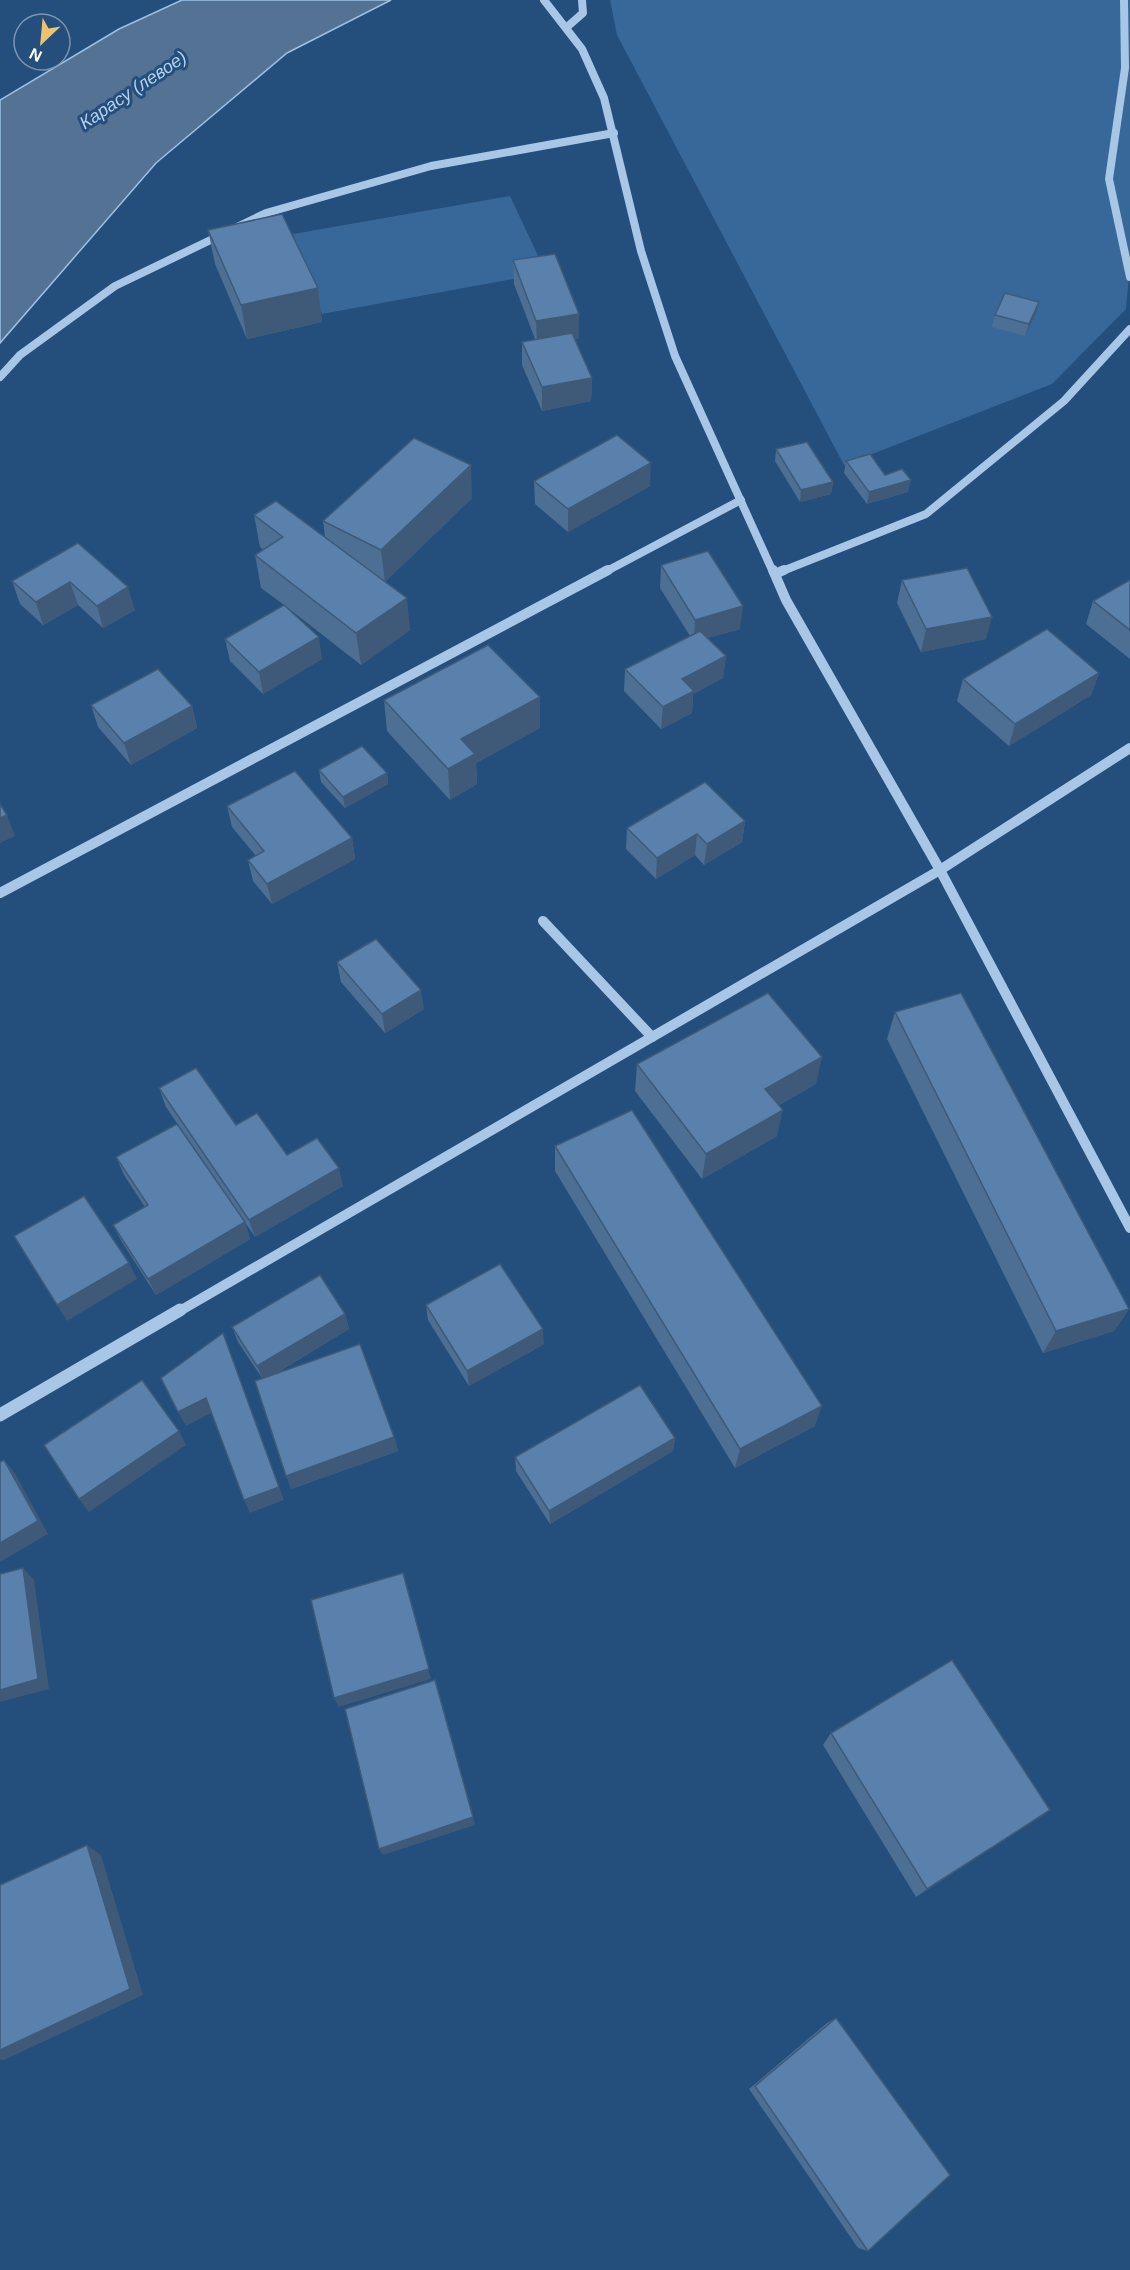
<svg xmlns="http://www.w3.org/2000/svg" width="1130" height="2270" font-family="Arial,sans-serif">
<rect width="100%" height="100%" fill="#244e7b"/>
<!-- green -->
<g fill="#376899">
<path d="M 610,0 L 1130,0 L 1130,266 L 1126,309 L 1052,384 L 844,465 L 617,35 Z"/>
<path d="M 510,196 L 546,273 L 322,314 L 293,234 Z"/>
</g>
<!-- water -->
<path fill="#547394" stroke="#9cc1e6" stroke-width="1.5" d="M 182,0 L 391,0 L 287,53 L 156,163 L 0,343 L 0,100 L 119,29 Z"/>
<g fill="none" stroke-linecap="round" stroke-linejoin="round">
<!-- minor-far2 -->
<g stroke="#a8c6e5" stroke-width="8">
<path d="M 544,0 L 582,49 L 604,98 L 641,251 L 675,356 L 773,572"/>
<path d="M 1124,0 L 1125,68 L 1109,179 L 1130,277"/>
<path d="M 567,27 L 583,13 L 582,0"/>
<path d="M 237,227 L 266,213 L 431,166 L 614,133"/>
<path d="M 0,377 L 20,355 L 115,286 L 223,234"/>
<path d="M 605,572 L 741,500"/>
<path d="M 780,572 L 926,514 L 1064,401 L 1130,329"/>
</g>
<!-- minor-far1 -->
<g stroke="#a8c6e5" stroke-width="10">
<path d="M 773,570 L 786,600 L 940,870 L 1130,1228"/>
<path d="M 775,574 L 784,570"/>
<path d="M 0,893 L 608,570"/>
<path d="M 543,921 L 652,1037"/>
<path d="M 178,1312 L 940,870 L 1130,748"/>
</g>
<!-- minor -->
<path stroke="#a8c6e5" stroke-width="13" d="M 0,1415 L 180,1310"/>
</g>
<!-- wall -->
<g fill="#4d6f93">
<path d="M 208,230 L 318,288 L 322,322 L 247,339 L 215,264 Z"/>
<path d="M 513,260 L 579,338 L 574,339 L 592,378 L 591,401 L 542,411 L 522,365 L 522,342 L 535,339 L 514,284 Z"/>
<path d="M 1036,314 L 1025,336 L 992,327 L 995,315 Z"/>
<path d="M 776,449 L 833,482 L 831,494 L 800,502 L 775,461 Z"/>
<path d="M 846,461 L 885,475 L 908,492 L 867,504 L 844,473 Z"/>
<path d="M 534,481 L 650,486 L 568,532 L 535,504 Z"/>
<path d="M 472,498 L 385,582 L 410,630 L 361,665 L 288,608 L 322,659 L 263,694 L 230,661 L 225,639 L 284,605 L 261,588 L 255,555 L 263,550 L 260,547 L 254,515 L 325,537 L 323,521 Z"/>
<path d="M 78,543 L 135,610 L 103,628 L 78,605 L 43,625 L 20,604 L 12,581 Z"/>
<path d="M 661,565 L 740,629 L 708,638 L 726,656 L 723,678 L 693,694 L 692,713 L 661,729 L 624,691 L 625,669 L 690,636 L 660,588 Z"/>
<path d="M 902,580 L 986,639 L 921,652 L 897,603 Z"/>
<path d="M 1130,580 L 1130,659 L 1086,624 L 1093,601 Z"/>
<path d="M 1099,673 L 1091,695 L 1009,746 L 957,701 L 963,679 Z"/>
<path d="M 540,697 L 540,728 L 476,763 L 477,784 L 450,800 L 387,731 L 384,700 Z"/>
<path d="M 91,705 L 192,706 L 197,728 L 131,765 L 98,727 Z"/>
<path d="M 319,770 L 387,773 L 388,784 L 345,808 L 321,782 Z"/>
<path d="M 227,806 L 352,838 L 355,859 L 272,904 L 253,881 L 248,860 L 256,856 L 232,827 Z"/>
<path d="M 745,821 L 742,842 L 704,865 L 695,855 L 656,879 L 626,849 L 627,828 Z"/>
<path d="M 337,962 L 424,1009 L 385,1033 L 341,982 Z"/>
<path d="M 895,1012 L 1129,1309 L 1114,1331 L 1043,1353 L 887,1039 Z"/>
<path d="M 637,1064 L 816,1084 L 779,1105 L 777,1136 L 702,1179 L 635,1091 Z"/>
<path d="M 159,1088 L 236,1125 L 287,1155 L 343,1186 L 255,1237 L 166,1107 Z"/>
<path d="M 555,1146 L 815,1426 L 735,1468 L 555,1171 Z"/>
<path d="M 116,1157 L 245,1222 L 250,1239 L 156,1295 L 122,1242 L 113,1225 L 145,1207 L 124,1175 Z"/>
<path d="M 426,1305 L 544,1344 L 469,1386 L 428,1320 Z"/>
<path d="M 345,1314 L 349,1329 L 275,1374 L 394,1437 L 398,1451 L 291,1489 L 262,1378 L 238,1342 L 232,1327 Z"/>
<path d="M 675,1438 L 673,1451 L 550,1524 L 516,1471 L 515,1457 Z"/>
<path d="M 831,1733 L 1050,1810 L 1035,1820 L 916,1897 L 823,1745 Z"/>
<path d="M 836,2018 L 868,2251 L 858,2248 L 749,2089 L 827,2023 Z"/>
</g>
<!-- shaded-wall -->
<g fill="#3e5a78">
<path d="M 318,288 L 322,322 L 247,339 L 241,305 Z"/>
<path d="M 1039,302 L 1036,314 L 1025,336 L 1029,324 Z"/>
<path d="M 579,314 L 579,338 L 537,345 L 536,321 Z"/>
<path d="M 592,378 L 591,401 L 542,411 L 542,387 Z"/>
<path d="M 651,463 L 650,486 L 568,532 L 568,509 Z"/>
<path d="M 471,465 L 472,498 L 385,582 L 381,550 Z"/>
<path d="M 911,480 L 908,492 L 867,504 L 869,492 Z"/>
<path d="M 833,482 L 831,494 L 800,502 L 801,490 Z"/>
<path d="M 70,582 L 78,605 L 43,625 L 36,602 Z"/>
<path d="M 128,587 L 135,610 L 103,628 L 97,606 Z"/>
<path d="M 407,598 L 410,630 L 361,665 L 356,633 Z"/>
<path d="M 743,606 L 740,629 L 694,642 L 695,620 Z"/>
<path d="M 992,617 L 986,639 L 921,652 L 926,629 Z"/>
<path d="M 319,637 L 322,659 L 263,694 L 259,672 Z"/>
<path d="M 726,656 L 723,678 L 693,694 L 692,713 L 661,729 L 663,707 L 682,679 Z"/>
<path d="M 1099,673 L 1091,695 L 1009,746 L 1015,724 Z"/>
<path d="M 540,697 L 540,728 L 476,763 L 477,784 L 450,800 L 448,769 L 461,739 Z"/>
<path d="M 192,706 L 197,728 L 131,765 L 124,743 Z"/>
<path d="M 387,773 L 388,784 L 345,808 L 343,797 Z"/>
<path d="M 7,815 L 15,836 L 0,843 L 0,818 Z"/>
<path d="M 745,821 L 742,842 L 704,865 L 707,844 Z"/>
<path d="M 697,834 L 695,855 L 656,879 L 657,858 Z"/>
<path d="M 352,838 L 355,859 L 272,904 L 267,884 Z"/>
<path d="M 421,990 L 424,1009 L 385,1033 L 382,1014 Z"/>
<path d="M 822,1057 L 816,1084 L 761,1115 L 765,1089 Z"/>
<path d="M 783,1110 L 777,1136 L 702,1179 L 706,1154 Z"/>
<path d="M 339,1168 L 343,1186 L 255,1237 L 249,1220 Z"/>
<path d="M 245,1222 L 250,1239 L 156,1295 L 148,1279 Z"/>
<path d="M 129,1263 L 137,1279 L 67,1321 L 57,1305 Z"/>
<path d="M 1129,1309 L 1114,1331 L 1043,1353 L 1056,1331 Z"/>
<path d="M 345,1314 L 349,1329 L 263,1381 L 257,1366 Z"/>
<path d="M 543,1329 L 544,1344 L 469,1386 L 467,1371 Z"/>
<path d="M 223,1333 L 284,1500 L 250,1513 L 244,1500 Z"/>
<path d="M 206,1398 L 213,1412 L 186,1426 L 178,1412 Z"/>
<path d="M 822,1406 L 815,1426 L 735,1468 L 740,1449 Z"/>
<path d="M 179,1431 L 186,1445 L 89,1512 L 79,1499 Z"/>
<path d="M 394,1437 L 398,1451 L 291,1489 L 286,1476 Z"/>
<path d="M 675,1438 L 673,1451 L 550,1524 L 549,1511 Z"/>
<path d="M 4,1460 L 15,1473 L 48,1534 L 0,1562 L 0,1543 Z"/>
<path d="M 23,1568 L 34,1580 L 49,1689 L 0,1702 L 0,1690 Z"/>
<path d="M 403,1573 L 431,1679 L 339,1707 L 334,1698 Z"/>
<path d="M 1050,1810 L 1035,1820 L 916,1897 L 927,1889 Z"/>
<path d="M 473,1817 L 475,1825 L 383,1855 L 379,1849 Z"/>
<path d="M 87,1845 L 101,1855 L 143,1995 L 4,2060 L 0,2059 L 0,2050 Z"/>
</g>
<!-- building -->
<g fill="#5981ab" stroke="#3e5a78" stroke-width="1.5">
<path d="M 282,214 L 318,288 L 241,305 L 208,230 Z"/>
<path d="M 555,254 L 579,314 L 536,321 L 513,260 Z"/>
<path d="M 1005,293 L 1039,302 L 1029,324 L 995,315 Z"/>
<path d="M 572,333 L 592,378 L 542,387 L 522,342 Z"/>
<path d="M 617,435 L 651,463 L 568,509 L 534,481 Z"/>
<path d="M 414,438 L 471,465 L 381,550 L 323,521 Z"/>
<path d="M 807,442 L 833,482 L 801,490 L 776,449 Z"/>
<path d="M 870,454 L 885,475 L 902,469 L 911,480 L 869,492 L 846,461 Z"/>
<path d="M 276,501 L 407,598 L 356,633 L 255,555 L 283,537 L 254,515 Z"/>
<path d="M 78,543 L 128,587 L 97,606 L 70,582 L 36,602 L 12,581 Z"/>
<path d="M 708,551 L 743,606 L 695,620 L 661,565 Z"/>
<path d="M 967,568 L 992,617 L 926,629 L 902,580 Z"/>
<path d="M 1130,580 L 1130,630 L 1093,601 Z"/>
<path d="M 284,605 L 319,637 L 259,672 L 225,639 Z"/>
<path d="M 1047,629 L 1099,673 L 1015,724 L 963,679 Z"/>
<path d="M 700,631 L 726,656 L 682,679 L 694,691 L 663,707 L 625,669 Z"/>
<path d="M 488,645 L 540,697 L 461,739 L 475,754 L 448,769 L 384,700 Z"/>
<path d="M 158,669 L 192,706 L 124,743 L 91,705 Z"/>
<path d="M 362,746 L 387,773 L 343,797 L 319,770 Z"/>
<path d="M 295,771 L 352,838 L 267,884 L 248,860 L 264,851 L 227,806 Z"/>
<path d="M 705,782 L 745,821 L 707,844 L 697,834 L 657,858 L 627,828 Z"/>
<path d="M 0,804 L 7,815 L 0,818 Z"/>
<path d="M 376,939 L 421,990 L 382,1014 L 337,962 Z"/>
<path d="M 768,993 L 822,1057 L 765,1089 L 783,1110 L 706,1154 L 637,1064 Z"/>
<path d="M 961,993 L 1129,1309 L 1056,1331 L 895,1012 Z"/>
<path d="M 196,1068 L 236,1125 L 257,1113 L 287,1155 L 317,1138 L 339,1168 L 249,1220 L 159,1088 Z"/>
<path d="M 632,1110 L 822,1406 L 740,1449 L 555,1146 Z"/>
<path d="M 177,1124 L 245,1222 L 148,1279 L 113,1225 L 148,1205 L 116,1157 Z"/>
<path d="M 84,1196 L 129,1263 L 57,1305 L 14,1236 Z"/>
<path d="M 500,1264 L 543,1329 L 467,1371 L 426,1305 Z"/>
<path d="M 320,1275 L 345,1314 L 257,1366 L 232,1327 Z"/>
<path d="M 223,1333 L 279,1487 L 244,1500 L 206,1398 L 178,1412 L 161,1378 Z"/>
<path d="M 360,1344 L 394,1437 L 286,1476 L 255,1381 Z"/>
<path d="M 142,1380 L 179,1431 L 79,1499 L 44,1445 Z"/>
<path d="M 640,1385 L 675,1438 L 549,1511 L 515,1457 Z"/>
<path d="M 4,1460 L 38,1521 L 0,1543 L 0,1462 Z"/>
<path d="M 23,1568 L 38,1679 L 0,1690 L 0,1574 Z"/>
<path d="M 403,1573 L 429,1669 L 334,1698 L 311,1600 Z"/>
<path d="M 952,1660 L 1050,1810 L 927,1889 L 831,1733 Z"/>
<path d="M 435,1680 L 473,1817 L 379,1849 L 345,1709 Z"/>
<path d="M 87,1845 L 130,1989 L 0,2050 L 0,1885 Z"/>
<path d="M 836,2018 L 950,2175 L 868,2251 L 755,2086 Z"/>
</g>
<g text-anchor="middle" stroke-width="6" stroke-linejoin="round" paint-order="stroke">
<!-- far-water labels -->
<g font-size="18" font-style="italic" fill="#b3d0ed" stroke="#244e7b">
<text transform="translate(133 90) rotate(-34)" y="6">Карасу (левое)</text>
</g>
</g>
<!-- north arrow -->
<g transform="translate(42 42) rotate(206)"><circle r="28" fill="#244e7b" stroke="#7c95b0" stroke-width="1.5"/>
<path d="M0-4.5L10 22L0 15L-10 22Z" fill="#efc36b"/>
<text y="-9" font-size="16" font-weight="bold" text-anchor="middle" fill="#ffffff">N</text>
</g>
</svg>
